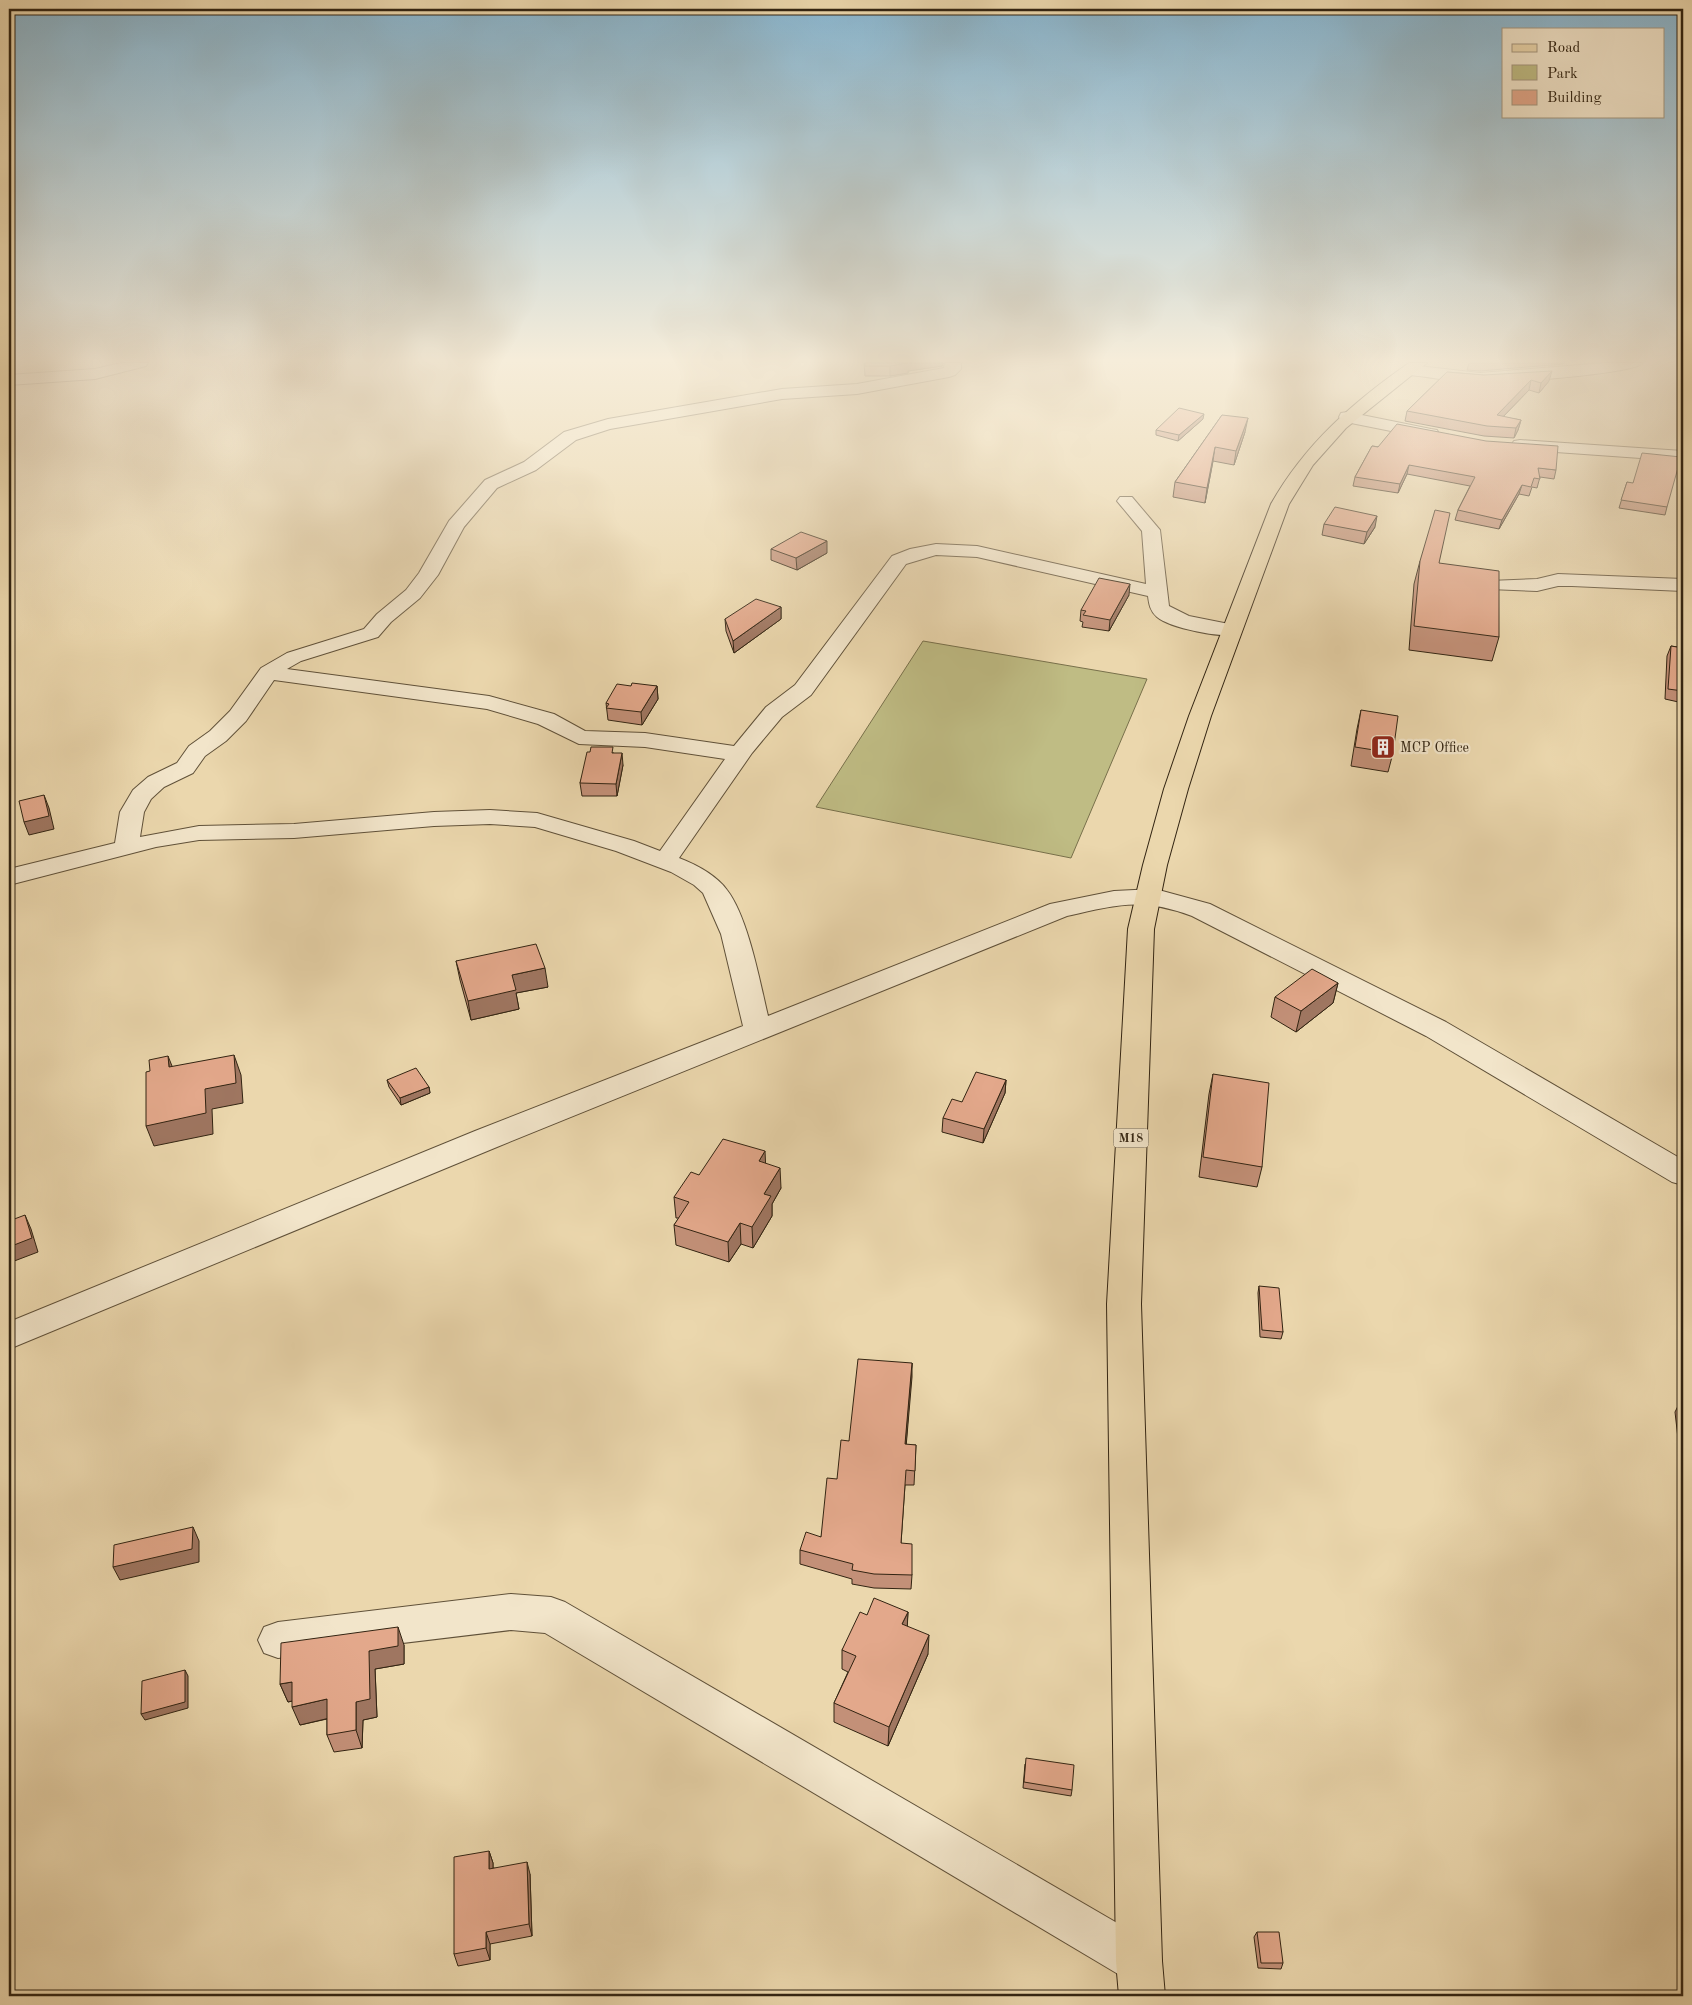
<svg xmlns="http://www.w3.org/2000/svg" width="1692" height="2005" font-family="'Old Standard TT',serif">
<rect width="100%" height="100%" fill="#ebd7ad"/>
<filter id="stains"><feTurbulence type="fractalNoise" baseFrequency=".004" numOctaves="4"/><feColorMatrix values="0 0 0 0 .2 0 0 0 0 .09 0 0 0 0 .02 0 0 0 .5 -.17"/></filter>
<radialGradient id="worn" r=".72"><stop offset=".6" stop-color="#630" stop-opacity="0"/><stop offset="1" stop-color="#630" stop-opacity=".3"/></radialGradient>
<!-- green -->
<path fill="#bfbc84" stroke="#78704b" d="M 923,641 L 1147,679 L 1071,858 L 816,807 Z"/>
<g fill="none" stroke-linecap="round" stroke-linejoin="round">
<defs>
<g id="minor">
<path d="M 121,363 L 148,363 L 146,366 L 95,379 L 9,385 L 9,375 L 95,369 Z"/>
<path d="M 945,363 L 961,363 L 961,369 L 955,375 L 949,377 L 857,394 L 782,399 L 610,429 L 576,440 L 536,470 L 497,488 L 464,527 L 438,575 L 420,598 L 391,622 L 378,637 L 301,661 L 287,669 L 489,696 L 554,714 L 585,731 L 645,733 L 734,746 L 766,707 L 795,685 L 892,556 L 910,549 L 936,544 L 977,546 L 1146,584 L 1142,531 L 1117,501 L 1120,497 L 1132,497 L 1160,530 L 1169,606 L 1189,616 L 1239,626 L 1242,630 L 1239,634 C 1223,639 1170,628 1157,617 C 1150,611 1149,604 1148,596 L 977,557 L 936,555 L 906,564 L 811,695 L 782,717 L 752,753 L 679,858 C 697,865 716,875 727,890 C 748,917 760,982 768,1016 L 1050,904 L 1114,891 L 1155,889 L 1210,904 L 1446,1022 L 1683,1160 L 1683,1185 L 1672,1182 L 1426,1036 L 1192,916 C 1141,897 1117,905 1067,916 L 497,1147 L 9,1349 L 9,1322 L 475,1131 L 743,1026 L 721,934 L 703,893 L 694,885 L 671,872 L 616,851 L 535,827 L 490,824 L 434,826 L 294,838 L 199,840 L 156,847 L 9,885 L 9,869 L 115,843 L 120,812 L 133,790 L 148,777 L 177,763 L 189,746 L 210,731 L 230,711 L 261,668 L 287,653 L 364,629 L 377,614 L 406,590 L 419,573 L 449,521 L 485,480 L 524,462 L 564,432 L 608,419 L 782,389 L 857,384 L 944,368 ZM 274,680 L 487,709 L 538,724 L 579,744 L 645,747 L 725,759 L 660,851 L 634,841 L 537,813 L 490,810 L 434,812 L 294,824 L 199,826 L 140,837 L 144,812 L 151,799 L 164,787 L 193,773 L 205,756 L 226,741 L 246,721 Z"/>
<path d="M 1605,363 L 1643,363 C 1635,374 1502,383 1481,383 C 1458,383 1433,377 1409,375 L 1401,370 L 1409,365 L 1480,373 Z"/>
<path d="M 1347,412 L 1431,429 L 1437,430 L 1439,434 L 1437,438 L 1431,439 L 1341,421 L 1339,417 L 1341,413 Z"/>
<path d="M 1520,440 L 1683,451 L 1683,461 L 1514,449 L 1511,445 L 1514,441 Z"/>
<path d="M 1558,574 L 1683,579 L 1683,591 L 1572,586 L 1558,586 L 1537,591 L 1489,589 L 1486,585 L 1489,581 L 1537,579 Z"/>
<path d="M 511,1594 L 551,1597 L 565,1602 L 1155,1945 L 1162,1961 L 1155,1977 L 1139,1984 L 1123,1977 L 545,1633 L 511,1630 L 278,1658 L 264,1653 L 258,1640 L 264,1627 L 278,1622 Z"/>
</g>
<path id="major" d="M 1409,363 L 1427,363 L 1346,428 L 1313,465 L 1289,504 L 1211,716 L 1188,789 L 1167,865 L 1154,929 L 1141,1304 L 1162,1961 L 1165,1996 L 1119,1996 L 1116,1961 L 1107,1304 L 1128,929 L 1143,865 L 1164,789 L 1189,716 L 1271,504 C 1305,444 1353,402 1409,363 Z"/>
</defs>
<!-- minor casing -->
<use href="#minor" stroke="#605139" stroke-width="2"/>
<!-- major casing -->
<use href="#major" stroke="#322412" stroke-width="2"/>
<!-- minor -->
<use href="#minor" fill="#f2e5ca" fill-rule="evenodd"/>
<!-- major -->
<use href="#major" fill="#ebd7ad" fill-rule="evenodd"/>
</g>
<!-- wall -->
<g fill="#c39078" stroke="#322412">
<path d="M 864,363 L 943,363 L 942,366 L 908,371 L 908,373 L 890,376 L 865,376 Z"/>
<path d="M 1469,363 L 1564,363 L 1563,364 L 1480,371 L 1467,370 Z"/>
<path d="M 1447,372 L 1549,381 L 1539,393 L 1529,390 L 1503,417 L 1521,420 L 1518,430 L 1514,438 L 1484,436 L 1405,421 L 1407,411 Z"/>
<path d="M 1222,415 L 1245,432 L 1234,465 L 1213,461 L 1205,503 L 1173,497 L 1175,482 Z"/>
<path d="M 1203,419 L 1178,441 L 1156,435 L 1156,430 Z"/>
<path d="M 1372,446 L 1556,470 L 1554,479 L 1540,477 L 1537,488 L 1532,487 L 1529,496 L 1519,494 L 1499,529 L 1455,520 L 1458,510 L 1470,486 L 1407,474 L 1398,493 L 1353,486 L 1355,477 Z"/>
<path d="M 1627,482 L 1667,507 L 1665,515 L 1619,508 Z"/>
<path d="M 1324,524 L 1375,527 L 1364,544 L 1322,535 Z"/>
<path d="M 771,549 L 827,553 L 797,570 L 771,560 Z"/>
<path d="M 1420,561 L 1439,563 L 1499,637 L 1492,661 L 1409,650 L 1414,584 Z"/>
<path d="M 1129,595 L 1109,631 L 1082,627 L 1083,622 L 1080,621 L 1081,610 Z"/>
<path d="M 781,607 L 781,619 L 734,653 L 726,631 L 725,619 Z"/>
<path d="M 1671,646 L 1683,648 L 1683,703 L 1665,699 L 1667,656 Z"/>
<path d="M 631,686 L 657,686 L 658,699 L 642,725 L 608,720 L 606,703 Z"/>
<path d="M 1361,710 L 1393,753 L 1388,772 L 1351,766 L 1357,729 Z"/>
<path d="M 590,752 L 614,753 L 623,765 L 617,796 L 582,796 L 580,783 Z"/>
<path d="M 456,961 L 548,987 L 516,993 L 519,1009 L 471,1020 L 460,980 Z"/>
<path d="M 1338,983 L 1333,1003 L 1296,1032 L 1271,1017 L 1275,997 Z"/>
<path d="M 1213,1074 L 1262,1167 L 1257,1187 L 1199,1177 L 1209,1094 Z"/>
<path d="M 387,1080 L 429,1087 L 430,1093 L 401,1105 L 389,1087 Z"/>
<path d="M 1006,1080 L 1005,1093 L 983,1143 L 942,1132 L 943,1118 L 962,1102 Z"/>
<path d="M 766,1163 L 781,1188 L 772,1204 L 772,1216 L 753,1248 L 741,1244 L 729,1262 L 676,1245 L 674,1225 L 679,1218 L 676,1218 L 674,1197 L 699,1175 Z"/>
<path d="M 1259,1286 L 1283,1332 L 1281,1339 L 1260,1337 L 1258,1293 Z"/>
<path d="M 912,1363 L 906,1445 L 916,1445 L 914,1485 L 905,1485 L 901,1543 L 912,1575 L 911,1589 L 874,1588 L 852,1584 L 852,1579 L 800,1564 L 800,1550 L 821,1537 L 849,1441 Z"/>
<path d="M 1682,1398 L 1683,1398 L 1683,1457 L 1680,1456 L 1675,1412 Z"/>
<path d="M 908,1612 L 907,1626 L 928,1654 L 888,1746 L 834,1722 L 834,1703 L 848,1672 L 842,1669 L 842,1650 L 867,1615 Z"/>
<path d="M 404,1645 L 404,1664 L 375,1669 L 377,1717 L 363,1720 L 362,1748 L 334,1752 L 327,1735 L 327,1719 L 300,1725 L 292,1701 L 288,1702 L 280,1684 Z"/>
<path d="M 1025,1764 L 1072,1790 L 1071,1796 L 1023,1788 Z"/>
<path d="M 489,1851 L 493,1863 L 493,1868 L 530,1874 L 532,1936 L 490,1944 L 490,1960 L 458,1966 L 454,1954 Z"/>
<path d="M 1257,1932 L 1283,1963 L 1281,1969 L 1258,1968 L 1254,1937 Z"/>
</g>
<!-- shaded-wall -->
<g fill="#9f7661" stroke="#322412">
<path d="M 906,363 L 943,363 L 942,366 L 908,371 L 908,373 L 890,376 L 890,366 Z"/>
<path d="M 1552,371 L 1549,381 L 1539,393 L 1541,383 Z"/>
<path d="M 1531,380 L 1529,390 L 1494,426 L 1497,415 Z"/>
<path d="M 1204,414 L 1203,419 L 1178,441 L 1179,435 Z"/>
<path d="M 1248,418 L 1245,432 L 1234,465 L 1236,451 Z"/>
<path d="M 1521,420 L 1518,430 L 1514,438 L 1516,428 Z"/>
<path d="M 1215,447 L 1213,461 L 1205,503 L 1207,488 Z"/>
<path d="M 1409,465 L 1407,474 L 1398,493 L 1400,484 Z"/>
<path d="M 1522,485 L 1519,494 L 1499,529 L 1502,520 Z"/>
<path d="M 1377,516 L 1375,527 L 1364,544 L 1367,532 Z"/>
<path d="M 827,541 L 827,553 L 797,570 L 796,558 Z"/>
<path d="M 1130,584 L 1129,595 L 1109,631 L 1110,620 Z"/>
<path d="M 781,607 L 781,619 L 734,653 L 733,641 Z"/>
<path d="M 657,686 L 658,699 L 642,725 L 641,712 Z"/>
<path d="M 622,753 L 623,765 L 617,796 L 616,784 Z"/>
<path d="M 44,795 L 49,808 L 54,829 L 29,835 L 24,822 Z"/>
<path d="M 545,968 L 548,987 L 516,993 L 519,1009 L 471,1020 L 468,1001 L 512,975 Z"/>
<path d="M 1338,983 L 1333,1003 L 1296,1032 L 1301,1011 Z"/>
<path d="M 234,1055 L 241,1075 L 243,1103 L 212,1109 L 213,1134 L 154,1146 L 146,1126 L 205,1089 Z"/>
<path d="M 168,1056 L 176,1076 L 169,1067 Z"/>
<path d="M 1006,1080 L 1005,1093 L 983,1143 L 984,1129 Z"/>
<path d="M 429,1087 L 430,1093 L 401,1105 L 400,1098 Z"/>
<path d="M 765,1151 L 766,1172 L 759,1161 Z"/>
<path d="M 780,1168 L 781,1188 L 772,1204 L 772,1216 L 753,1248 L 752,1227 L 764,1194 Z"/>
<path d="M 25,1215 L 31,1229 L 38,1252 L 9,1263 L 9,1247 Z"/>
<path d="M 740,1223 L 741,1244 L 729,1262 L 728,1242 Z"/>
<path d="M 912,1363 L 912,1377 L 905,1459 L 905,1444 Z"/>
<path d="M 193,1527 L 199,1541 L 199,1562 L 120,1580 L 113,1567 Z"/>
<path d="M 908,1612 L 907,1632 L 902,1624 Z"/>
<path d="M 398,1627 L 404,1645 L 404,1664 L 375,1669 L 377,1717 L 363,1720 L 362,1748 L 356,1730 L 356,1702 L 369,1651 Z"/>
<path d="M 929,1635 L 928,1654 L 888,1746 L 889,1727 Z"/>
<path d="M 185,1670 L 188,1676 L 188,1708 L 145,1720 L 141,1714 Z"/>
<path d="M 292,1682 L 300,1699 L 288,1702 L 280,1684 Z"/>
<path d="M 327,1699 L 334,1717 L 300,1725 L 292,1707 Z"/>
<path d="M 489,1851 L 493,1863 L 493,1880 L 489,1869 Z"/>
<path d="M 527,1862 L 530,1874 L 532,1936 L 529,1924 Z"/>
<path d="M 486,1932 L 490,1944 L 490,1960 L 486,1948 Z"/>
</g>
<!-- building -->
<g fill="#e3a88b" stroke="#322412">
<path d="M 865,363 L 906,363 L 890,366 L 865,366 Z"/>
<path d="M 1552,371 L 1541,383 L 1531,380 L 1497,415 L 1521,420 L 1516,428 L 1487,426 L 1407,411 L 1447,372 L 1484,375 Z"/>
<path d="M 1179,408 L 1204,414 L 1179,435 L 1156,430 Z"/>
<path d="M 1222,415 L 1248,418 L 1236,451 L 1215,447 L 1207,488 L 1175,482 Z"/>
<path d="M 1397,424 L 1486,441 L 1558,446 L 1556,470 L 1538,468 L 1540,479 L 1534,478 L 1531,487 L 1522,485 L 1502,520 L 1458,510 L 1475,477 L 1409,465 L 1400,484 L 1355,477 L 1372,446 L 1378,447 Z"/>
<path d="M 1642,453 L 1681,457 L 1667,507 L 1621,500 L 1627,482 L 1633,483 Z"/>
<path d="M 1335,507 L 1377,516 L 1367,532 L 1324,524 Z"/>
<path d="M 1435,510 L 1450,513 L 1439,563 L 1499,571 L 1499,637 L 1414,626 L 1420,561 Z"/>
<path d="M 801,532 L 827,541 L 796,558 L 771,549 Z"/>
<path d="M 1099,578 L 1130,584 L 1110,620 L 1083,615 L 1086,611 L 1081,610 Z"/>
<path d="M 756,599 L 781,607 L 733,641 L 725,619 Z"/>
<path d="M 1671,646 L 1683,648 L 1683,691 L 1668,689 Z"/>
<path d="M 632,683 L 657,686 L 641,712 L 606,708 L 609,704 L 606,703 L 617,684 L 631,686 Z"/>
<path d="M 1361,710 L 1398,716 L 1393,753 L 1355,747 Z"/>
<path d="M 591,747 L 613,747 L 612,753 L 622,753 L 616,784 L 580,783 L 587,752 L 590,752 Z"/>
<path d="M 44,795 L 49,816 L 24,822 L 19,801 Z"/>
<path d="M 536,944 L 545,968 L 512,975 L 516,990 L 468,1001 L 456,961 Z"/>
<path d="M 1312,969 L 1338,983 L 1301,1011 L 1275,997 Z"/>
<path d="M 234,1055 L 236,1083 L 205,1089 L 206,1113 L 146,1126 L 146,1072 L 150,1071 L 149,1060 L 168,1056 L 169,1067 Z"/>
<path d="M 416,1068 L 429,1087 L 400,1098 L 387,1080 Z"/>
<path d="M 976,1072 L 1006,1080 L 984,1129 L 943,1118 L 952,1099 L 962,1102 Z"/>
<path d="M 1213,1074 L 1269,1083 L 1262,1167 L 1203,1157 Z"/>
<path d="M 723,1139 L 765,1151 L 759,1161 L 780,1168 L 764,1194 L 771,1196 L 752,1227 L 740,1223 L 728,1242 L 674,1225 L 689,1202 L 674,1197 L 691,1172 L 699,1175 Z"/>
<path d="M 25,1215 L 32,1238 L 9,1247 L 9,1221 Z"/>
<path d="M 1259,1286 L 1279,1288 L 1283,1332 L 1262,1330 Z"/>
<path d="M 858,1359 L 912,1363 L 905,1444 L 916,1445 L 915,1471 L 906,1470 L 901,1543 L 912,1544 L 912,1575 L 874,1574 L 852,1570 L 853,1564 L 800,1550 L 806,1532 L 821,1537 L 827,1478 L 837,1479 L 841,1440 L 849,1441 Z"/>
<path d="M 193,1527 L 192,1549 L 113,1567 L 114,1545 Z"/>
<path d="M 874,1598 L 908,1612 L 902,1624 L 929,1635 L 889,1727 L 834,1703 L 856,1656 L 842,1650 L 860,1612 L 867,1615 Z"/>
<path d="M 398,1627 L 398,1646 L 369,1651 L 370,1699 L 356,1702 L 356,1730 L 327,1735 L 327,1699 L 292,1707 L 292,1682 L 280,1684 L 281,1643 Z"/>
<path d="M 185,1670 L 185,1702 L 141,1714 L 142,1681 Z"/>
<path d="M 1026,1758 L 1074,1765 L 1072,1790 L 1024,1782 Z"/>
<path d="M 489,1851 L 489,1869 L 527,1862 L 529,1924 L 486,1932 L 486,1948 L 454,1954 L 454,1857 Z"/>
<path d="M 1257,1932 L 1279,1932 L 1283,1963 L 1261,1963 Z"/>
</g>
<!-- sky -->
<linearGradient id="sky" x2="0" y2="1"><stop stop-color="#88b6d0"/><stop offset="0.56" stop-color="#f6edda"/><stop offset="1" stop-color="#f6edda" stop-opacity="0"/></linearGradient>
<rect width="1692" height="644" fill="url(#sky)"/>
<!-- icons -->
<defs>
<symbol id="building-square" viewBox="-11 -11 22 22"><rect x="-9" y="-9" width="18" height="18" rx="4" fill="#8f2418" stroke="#f2e5ca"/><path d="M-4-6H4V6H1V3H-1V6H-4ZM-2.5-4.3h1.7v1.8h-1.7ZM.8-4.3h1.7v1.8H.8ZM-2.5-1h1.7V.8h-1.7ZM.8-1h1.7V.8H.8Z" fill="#fff"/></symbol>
</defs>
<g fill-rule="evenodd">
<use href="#building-square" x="1369" y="733" width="28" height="28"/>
</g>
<g text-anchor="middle" stroke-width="4.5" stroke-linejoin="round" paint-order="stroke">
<!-- shield labels -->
<rect fill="#f2e5ca" stroke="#6c5e49" stroke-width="1" x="1113.5" y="1128.5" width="35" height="19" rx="4"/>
<g font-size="12" font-weight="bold" fill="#322412">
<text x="1131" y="1142">M18</text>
</g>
<!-- poi labels -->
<g font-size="14" fill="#322412" stroke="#f2e5ca" text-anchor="start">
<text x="1400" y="752">MCP Office</text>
</g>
</g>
<!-- margin -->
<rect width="1692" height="2005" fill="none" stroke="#ebd7ad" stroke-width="30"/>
<rect x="10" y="10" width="1672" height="1985" fill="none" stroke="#322412" stroke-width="2.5"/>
<rect x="15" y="15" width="1662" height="1975" fill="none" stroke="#322412"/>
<!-- legend -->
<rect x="1502" y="28" width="162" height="90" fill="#f2e5ca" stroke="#a59880"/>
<rect x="1512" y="44" width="25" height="8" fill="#ebd7ad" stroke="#a59880"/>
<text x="1547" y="52" font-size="15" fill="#322412">Road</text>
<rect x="1512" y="65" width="25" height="15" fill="#bfbc84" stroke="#a59880"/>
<text x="1547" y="78" font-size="15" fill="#322412">Park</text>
<rect x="1512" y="90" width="25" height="15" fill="#e3a88b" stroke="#a59880"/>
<text x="1547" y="102" font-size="15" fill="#322412">Building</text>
<rect width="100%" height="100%" filter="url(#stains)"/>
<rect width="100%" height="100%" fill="url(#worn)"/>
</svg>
